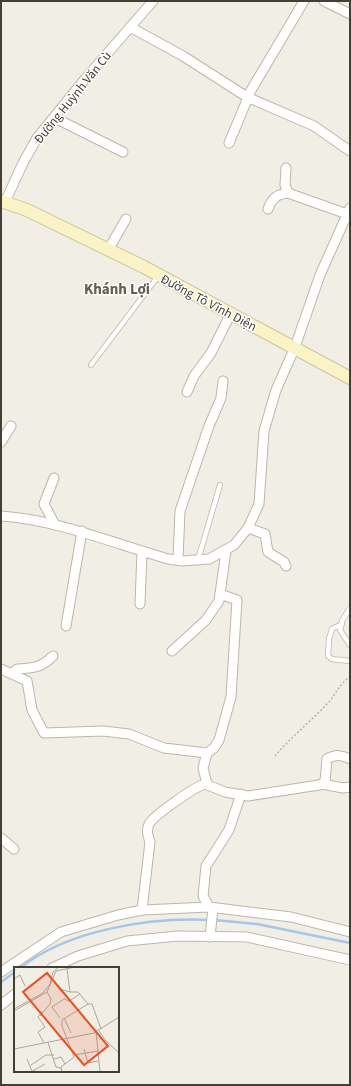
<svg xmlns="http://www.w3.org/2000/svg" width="351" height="1086" font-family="'Source Sans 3',sans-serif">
<rect width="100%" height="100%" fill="#f1eee5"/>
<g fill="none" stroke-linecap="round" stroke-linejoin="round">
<!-- stream -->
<g stroke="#a3c7eb" stroke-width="2.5">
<path d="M 215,920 L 257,924 L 350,943"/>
<path d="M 20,968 C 68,930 149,917 210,920"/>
<path d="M 1,982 L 15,972"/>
</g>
<defs>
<g id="service">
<path d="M 91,365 L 159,275"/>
<path d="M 198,560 L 220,485"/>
<path d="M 350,608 L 342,621 L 340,630 L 350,645"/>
<path d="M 342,624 L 332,629 L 329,639 L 328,656 L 332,659 L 350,661"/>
</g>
<g id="minor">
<path d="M 324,1 L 350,14"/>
<path d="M 130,27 L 183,56 L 247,97 L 314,126 L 350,151"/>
<path d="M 55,118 L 123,152"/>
<path d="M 229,143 L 247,100 L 247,97 L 304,1"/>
<path d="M 286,168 L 285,185 L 288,193"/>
<path d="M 5,202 L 23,163 L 37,138 L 85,79 L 153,1"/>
<path d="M 268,209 C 272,198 277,194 288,193 L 347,214"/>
<path d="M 108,250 L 126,219"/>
<path d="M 187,392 L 194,376 L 211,353 L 231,313"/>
<path d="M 1,442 L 11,426"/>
<path d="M 54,478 L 44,504 L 55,525"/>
<path d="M 1,516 C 59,520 112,543 168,559 L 182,561 L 209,559 L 234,545 L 248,528 L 259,504 L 264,431 L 276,390 L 295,347 L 320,275 L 350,208"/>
<path d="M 248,528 L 265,534 L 268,552 L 284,562 L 286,566"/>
<path d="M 178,560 L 180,511 L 209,426 L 221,398 L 223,381"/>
<path d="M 140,604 L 142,551"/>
<path d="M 66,626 L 82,531"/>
<path d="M 172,651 L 206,620 L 219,601 L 226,551"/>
<path d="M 1,669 L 27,681 L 32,710 L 44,733 L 103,731 L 129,734 L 164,748 L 207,753 L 214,748 L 219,740 L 231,697 L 237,600 L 220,594"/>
<path d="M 13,673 L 17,669 C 33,668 41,668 53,656"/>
<path d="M 207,753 L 203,768 L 207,784"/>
<path d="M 322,784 L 343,788 L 350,787"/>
<path d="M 1,838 L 14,849"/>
<path d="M 209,907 L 203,896 L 206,866 L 229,830 L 241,794"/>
<path d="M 142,910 L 150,842 C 148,836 146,831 149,824 C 154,815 196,786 205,784 L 225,792 L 248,796 L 319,785 L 325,782 L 327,759 C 336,754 342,755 350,759"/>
<path d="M 210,937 L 213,908"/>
<path d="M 52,968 L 78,956 L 127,941 L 178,936 L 247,937 L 350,960"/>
<path d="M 1,972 L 61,932 L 118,915 L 142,910 L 209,907 L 291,917 L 350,932"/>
<path d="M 1,1005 L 15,994"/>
</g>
<path id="secondary" d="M 1,201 L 27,210 L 144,267 L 350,378"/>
</defs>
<!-- service casing -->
<use href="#service" stroke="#bcb7a8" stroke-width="6"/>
<!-- minor casing -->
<use href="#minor" stroke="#bcb7a8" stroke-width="11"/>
<!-- secondary casing -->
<use href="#secondary" stroke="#cfc597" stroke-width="14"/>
<!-- path -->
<path stroke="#bdb49a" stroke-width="1.5" stroke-dasharray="2 2" stroke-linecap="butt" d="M 275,756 C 291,737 311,721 328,703 C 336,694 340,683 350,677"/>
<!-- service -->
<use href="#service" stroke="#fff" stroke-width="4.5"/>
<!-- minor -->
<use href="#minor" stroke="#fff" stroke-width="9"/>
<!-- secondary -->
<use href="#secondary" stroke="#fbf3c5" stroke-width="12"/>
</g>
<g text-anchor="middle" stroke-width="3" stroke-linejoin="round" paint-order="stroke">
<!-- street labels -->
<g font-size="13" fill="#433f35" stroke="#fff">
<text transform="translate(72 97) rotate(-51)" y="5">Đường Huỳnh Văn Cù</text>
<text transform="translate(209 302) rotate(28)" y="5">Đường Tô Vĩnh Diện</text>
</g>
<!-- quarter labels -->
<g font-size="15" font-weight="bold" fill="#655d4d" stroke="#fff">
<text x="117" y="294">Khánh Lợi</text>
</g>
</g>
<!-- overview -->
<g transform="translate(14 967)">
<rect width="105" height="105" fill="#f1eee5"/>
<path fill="none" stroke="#aba89f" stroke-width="1" d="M 0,12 L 6,8 L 11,19M 45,22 L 56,25 L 53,2M 56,25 L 64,25 L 74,37M 0,42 L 29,26 L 36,17 L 39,5 L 45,0M 0,44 L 33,25 L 42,4 L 61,0M 28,44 L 24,50 L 31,60 L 24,65 L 30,76M 26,49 L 36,37 L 37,32 L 33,25M 46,51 L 38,40 L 50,32 L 55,34 L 66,27M 50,51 L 57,66M 85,64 L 92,74 L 105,86M 82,65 L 86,105M 34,76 L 42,100 L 47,101M 0,82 L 80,66 L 105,50M 70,82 L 74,96 L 84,94M 60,88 L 84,84M 13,92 L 18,104M 40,92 L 47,90 L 51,97M 17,98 L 32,88 L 40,88M 17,105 L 31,97M 48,105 L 47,100 L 60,90 L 48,59 L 48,53 L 74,37 L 78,37 L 87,62"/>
<path fill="#ed511f" fill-opacity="0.15" stroke="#ed511f" stroke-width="2" d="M 33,6 L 94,79 L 70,98 L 9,25 Z"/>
<rect width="105" height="105" fill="none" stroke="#433f35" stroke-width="2"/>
</g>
<!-- border -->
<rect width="351" height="1086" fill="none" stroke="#433f35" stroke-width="4"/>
</svg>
